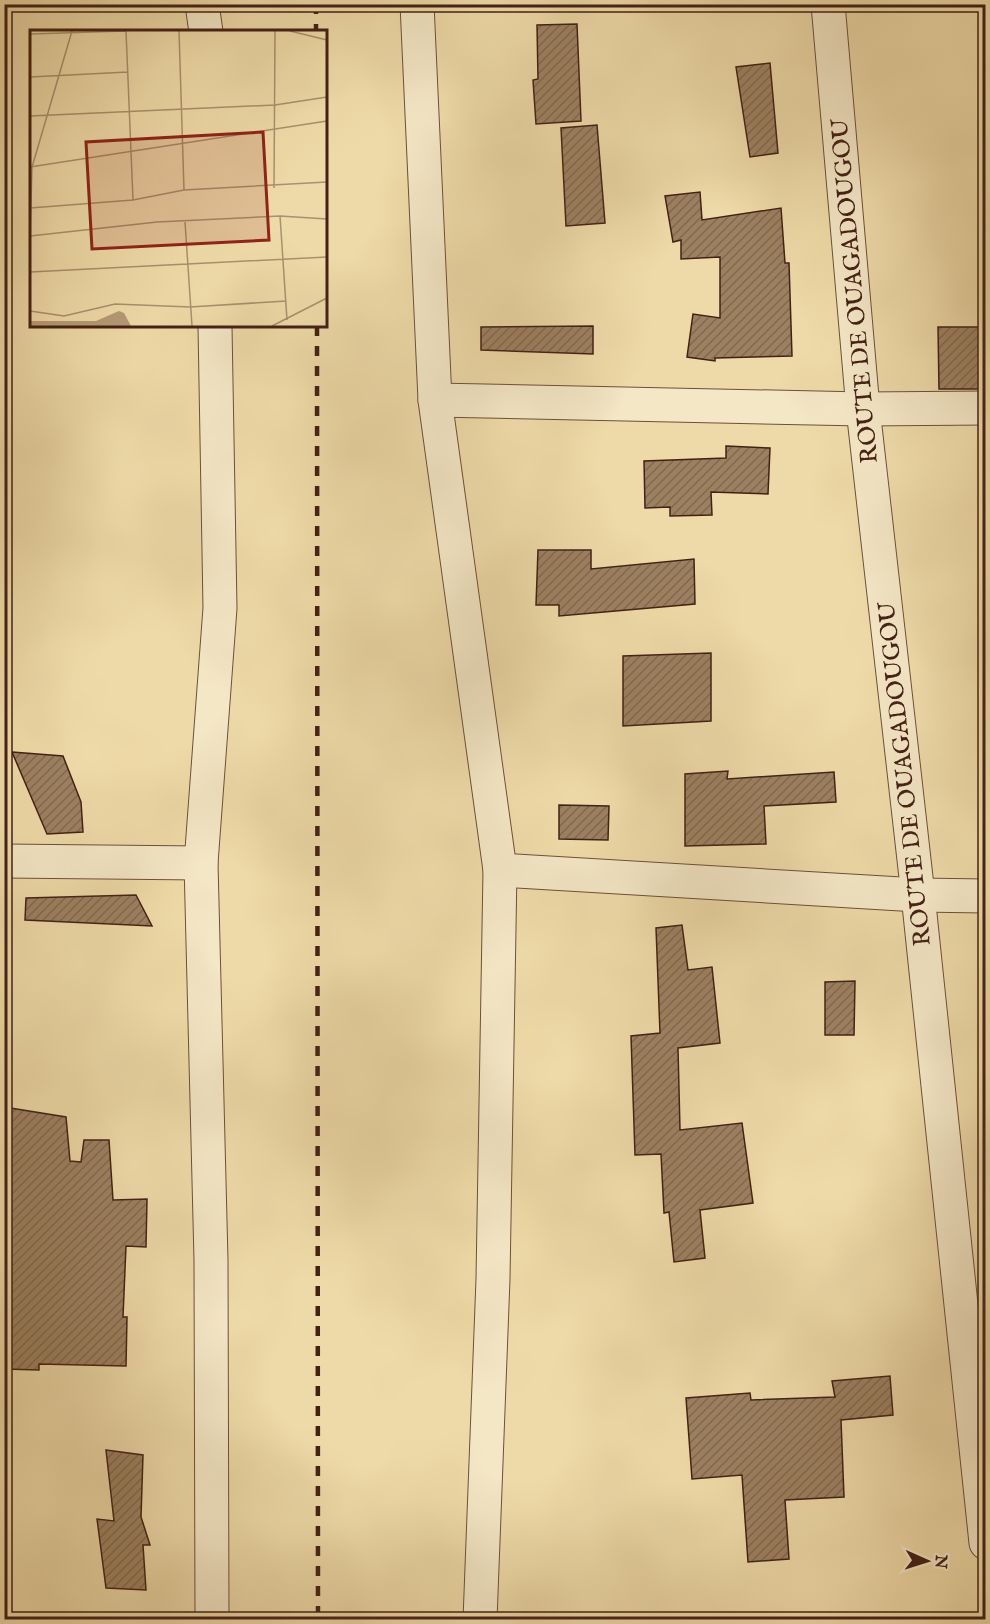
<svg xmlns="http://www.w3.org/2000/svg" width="990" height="1624" font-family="'IM FELL English',serif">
<defs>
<pattern id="building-hatch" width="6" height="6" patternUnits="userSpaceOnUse" patternTransform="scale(1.5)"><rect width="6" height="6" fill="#9c8161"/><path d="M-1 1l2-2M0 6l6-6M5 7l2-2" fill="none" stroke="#81694f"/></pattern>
</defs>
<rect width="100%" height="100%" fill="#eedaa8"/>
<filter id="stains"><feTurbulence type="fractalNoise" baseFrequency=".00333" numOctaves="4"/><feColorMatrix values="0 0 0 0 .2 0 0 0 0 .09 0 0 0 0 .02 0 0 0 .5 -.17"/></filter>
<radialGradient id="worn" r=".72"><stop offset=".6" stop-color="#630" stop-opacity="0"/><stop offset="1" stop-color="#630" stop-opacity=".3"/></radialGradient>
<!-- building -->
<g fill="url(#building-hatch)" stroke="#432115" stroke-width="1.5">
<path d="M 577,24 L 581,121 L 536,124 L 533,80 L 538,79 L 537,25 Z"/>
<path d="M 770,63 L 778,153 L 750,157 L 736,67 Z"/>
<path d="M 597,125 L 605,223 L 566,226 L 561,128 Z"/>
<path d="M 700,192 L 702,220 L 781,208 L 785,263 L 789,263 L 792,356 L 715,358 L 715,361 L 687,357 L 693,314 L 720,318 L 720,257 L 681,259 L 681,240 L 673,242 L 665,196 Z"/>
<path d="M 593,326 L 593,354 L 481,350 L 481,327 Z"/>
<path d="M 938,327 L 986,327 L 986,389 L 939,389 Z"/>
<path d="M 726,446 L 770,448 L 768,494 L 711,492 L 712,515 L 670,516 L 670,507 L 645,508 L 644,461 L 726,458 Z"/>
<path d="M 538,550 L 591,550 L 591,569 L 694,559 L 695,604 L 559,616 L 559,605 L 536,605 Z"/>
<path d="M 711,653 L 711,721 L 623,726 L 623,656 Z"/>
<path d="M 12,752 L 63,756 L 81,802 L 83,832 L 47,834 Z"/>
<path d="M 728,771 L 727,779 L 834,772 L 836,802 L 764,806 L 766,844 L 685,846 L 685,774 Z"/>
<path d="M 559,805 L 609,806 L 608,840 L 559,839 Z"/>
<path d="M 136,895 L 152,926 L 25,920 L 26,898 Z"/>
<path d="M 682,925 L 688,970 L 712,967 L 720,1043 L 678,1048 L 680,1130 L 742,1123 L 753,1203 L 700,1210 L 705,1258 L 674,1262 L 669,1212 L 664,1213 L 661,1154 L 635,1155 L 631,1036 L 660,1033 L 656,928 Z"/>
<path d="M 855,981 L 854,1035 L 825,1035 L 825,982 Z"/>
<path d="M 4,1107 L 66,1117 L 70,1161 L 81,1162 L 84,1140 L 109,1140 L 113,1200 L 147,1199 L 146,1247 L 126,1246 L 123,1317 L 127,1317 L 126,1366 L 39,1364 L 39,1370 L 4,1369 Z"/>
<path d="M 890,1376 L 893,1415 L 841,1420 L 844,1497 L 785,1500 L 789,1559 L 748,1562 L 742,1475 L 692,1479 L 686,1398 L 750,1393 L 751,1400 L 835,1397 L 832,1381 Z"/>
<path d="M 106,1450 L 143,1455 L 141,1517 L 150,1545 L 143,1545 L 146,1590 L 106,1588 L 97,1519 L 114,1521 Z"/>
</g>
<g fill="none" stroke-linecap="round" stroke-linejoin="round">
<defs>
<g id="minor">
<path d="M 202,4 L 206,32"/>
<path d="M 417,4 L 435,400 L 500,870 L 493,1279 L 480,1620"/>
<path d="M 828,4 L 863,409 L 918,895 L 986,1543"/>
<path d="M 435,400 L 863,409 L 986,408"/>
<path d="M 4,861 L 201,863"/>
<path d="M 500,870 L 918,895 L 986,896"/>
<path d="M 212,1620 L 211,1260 L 201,863 L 220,608 L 215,326"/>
</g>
</defs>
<!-- minor casing -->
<use href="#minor" stroke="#6e4f3a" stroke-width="35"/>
<!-- minor -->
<use href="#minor" stroke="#f4e7c6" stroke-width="33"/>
<!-- rail -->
<g stroke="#432115" stroke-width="4.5" stroke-dasharray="10 10" stroke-linecap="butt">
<path d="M 316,4 L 316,32"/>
<path d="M 317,326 L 318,1620"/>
</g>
</g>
<g text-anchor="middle" stroke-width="6" stroke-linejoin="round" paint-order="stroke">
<!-- street labels -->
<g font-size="24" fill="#432115" stroke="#f4e7c6">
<text transform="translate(854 291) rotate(-95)" y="8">ROUTE DE OUAGADOUGOU</text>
<text transform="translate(904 774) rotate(-96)" y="8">ROUTE DE OUAGADOUGOU</text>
</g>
</g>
<!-- overview -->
<g transform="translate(30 30)">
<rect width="297" height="297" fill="#eedaa8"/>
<path d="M 89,281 L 94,283 L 101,296 L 0,296 L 0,291 L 66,291 Z" fill="#b49b76"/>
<path fill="none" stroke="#aa906d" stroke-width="1.5" d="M 96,1 L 103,170M 149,1 L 154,160M 260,1 L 297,10M 0,4 L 95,1M 0,47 L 98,42M 0,86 L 245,75 L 297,67M 0,137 L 297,91M 244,158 L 245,1M 0,178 L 103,170 L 154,160 L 297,152M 250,186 L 257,290M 155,192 L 162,296M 0,206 L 127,192 L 250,186 L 297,189M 0,207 L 2,137 L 42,1M 0,242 L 297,227M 0,281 L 34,286 L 85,274 L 160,277 L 256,271M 242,296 L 297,268"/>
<path fill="#8f2418" fill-opacity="0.15" stroke="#8f2418" stroke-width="3" d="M 233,102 L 239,210 L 62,219 L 56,112 Z"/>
<rect width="297" height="297" fill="none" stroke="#432115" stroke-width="3"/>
</g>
<!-- margin -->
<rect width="990" height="1624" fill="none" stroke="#eedaa8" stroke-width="24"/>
<rect x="6" y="6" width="978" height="1612" fill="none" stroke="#432115" stroke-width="3"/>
<rect x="12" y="12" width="966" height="1600" fill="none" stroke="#432115" stroke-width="1.5"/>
<!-- north arrow -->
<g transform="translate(927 1561) rotate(93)" stroke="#f4e7c6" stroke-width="4.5" paint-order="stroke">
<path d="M0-4.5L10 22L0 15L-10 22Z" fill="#432115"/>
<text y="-9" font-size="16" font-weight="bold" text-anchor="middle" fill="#432115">N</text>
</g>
<rect width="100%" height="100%" filter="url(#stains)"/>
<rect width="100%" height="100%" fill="url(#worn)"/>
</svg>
